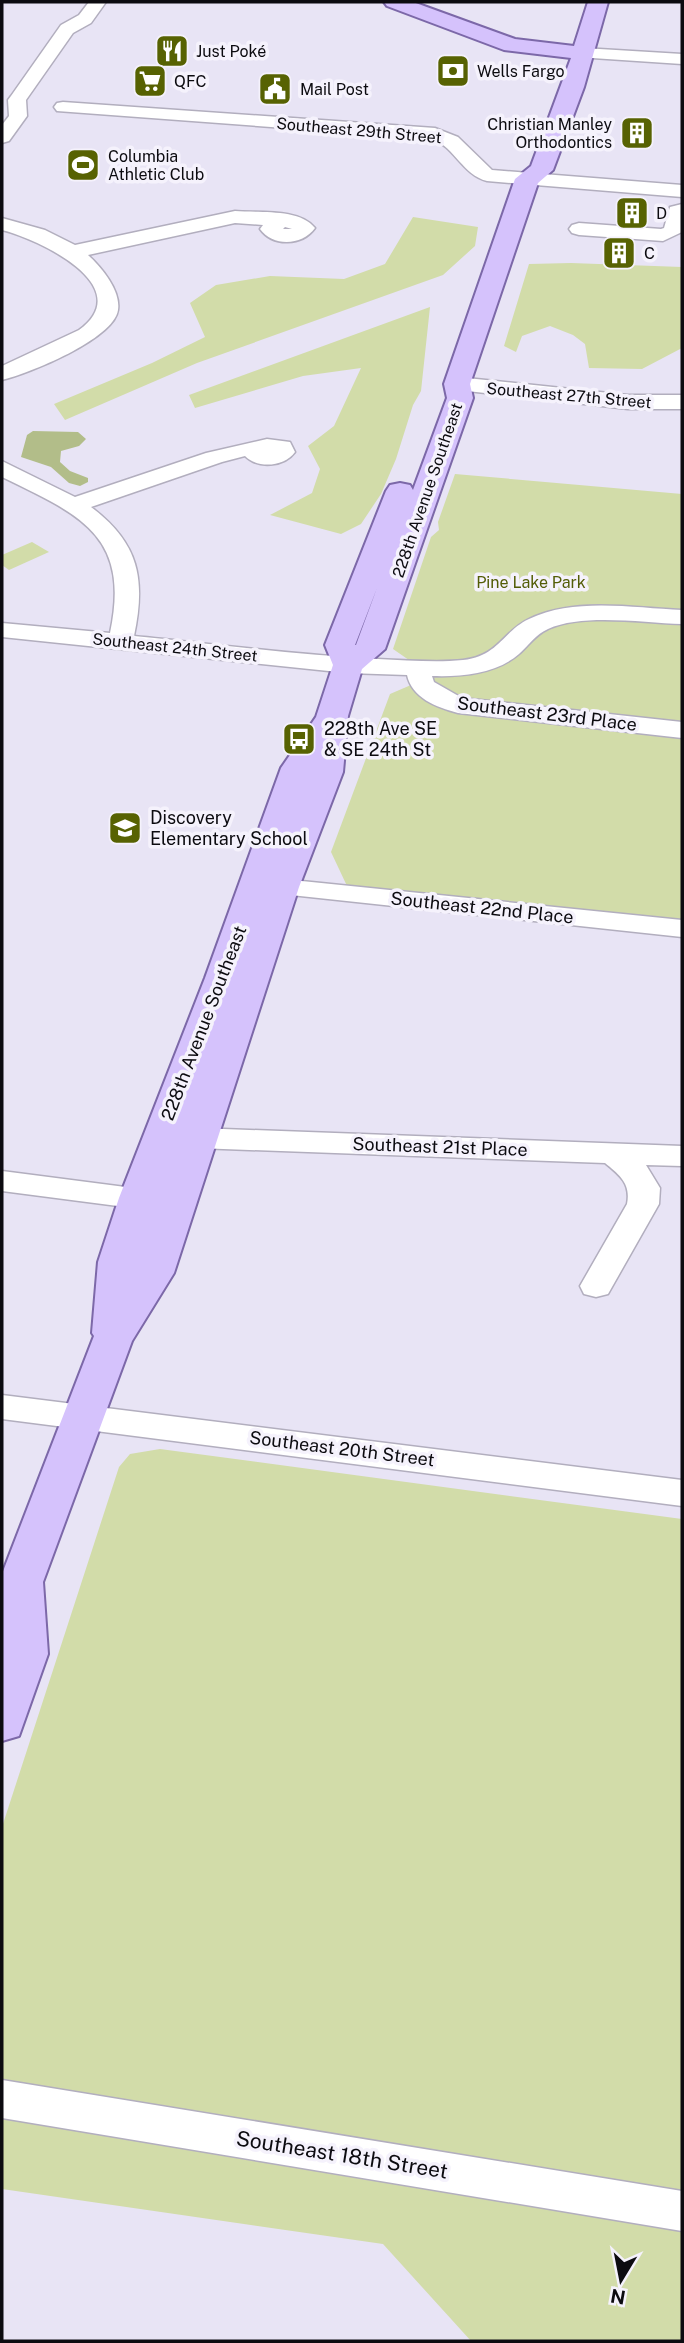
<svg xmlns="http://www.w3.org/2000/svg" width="684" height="2343" font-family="'Public Sans',sans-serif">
<rect width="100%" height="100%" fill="#e8e4f5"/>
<!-- green -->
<g fill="#d2dca9">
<path d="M 413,217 L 478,227 L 475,246 L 443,275 L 197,363 L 65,420 L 54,404 L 152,363 L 205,337 L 190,303 L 216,285 L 270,276 L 344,279 L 385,264 Z"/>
<path d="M 571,263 L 682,267 L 682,348 L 642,369 L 589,368 L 585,344 L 573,335 L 550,326 L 522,336 L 516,352 L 504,346 L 529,264 Z"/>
<path d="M 430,307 L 421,391 L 413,405 L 396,459 L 381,494 L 361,524 L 341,534 L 270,515 L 312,493 L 320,469 L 308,446 L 334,426 L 361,368 L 303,376 L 195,408 L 189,395 Z"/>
<path d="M 455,474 L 682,494 L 682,922 L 517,902 L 347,886 L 331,852 L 390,694 L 432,676 L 393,649 L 431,537 L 439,530 L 438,522 Z"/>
<path d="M 32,542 L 49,552 L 9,570 L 2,565 L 2,555 Z"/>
<path d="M 160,1449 L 682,1519 L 682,2341 L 471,2341 L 383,2244 L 2,2189 L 2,1827 L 119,1467 L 130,1454 Z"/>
</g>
<!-- water -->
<path fill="#b2bd89" d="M 33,431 L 78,432 L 86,439 L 79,446 L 61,451 L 60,462 L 70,471 L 88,478 L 88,482 L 80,486 L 69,483 L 51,467 L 21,457 L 27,435 Z"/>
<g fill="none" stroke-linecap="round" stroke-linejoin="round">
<defs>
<g id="minor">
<path d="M 89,2 L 106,2 L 91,23 L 73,33 L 26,100 L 27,116 L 9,141 L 2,143 L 2,125 L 9,116 L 8,100 L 11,96 L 61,25 L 79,15 Z"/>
<path d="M 583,48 L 682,54 L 682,64 L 577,57 L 574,53 L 577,49 Z"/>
<path d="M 63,102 L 435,128 L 458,137 L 492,170 L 682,185 L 682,197 L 487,181 C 463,175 455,148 433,139 L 57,111 L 54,107 L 57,103 Z"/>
<path d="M 682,204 L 682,232 L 663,241 L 579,235 L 572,233 L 569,229 L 572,225 L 579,223 L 661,229 L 664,228 L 670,207 Z"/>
<path d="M 235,211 C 258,213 300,208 315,228 C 302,246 273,247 260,229 L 263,225 L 235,223 L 88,255 C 101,267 121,290 118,310 C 114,339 28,374 2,380 L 2,366 L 79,330 C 139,286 38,239 2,230 L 2,218 L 45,230 L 75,245 ZM 285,227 L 292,229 L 283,229 Z"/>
<path d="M 457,377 L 628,395 L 682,395 L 682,409 L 628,409 L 449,389 L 446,384 L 449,379 Z"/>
<path d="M 267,439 L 290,442 L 295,452 C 284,467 258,469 245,456 L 222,462 L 91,507 C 139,543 146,579 134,636 C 215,644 297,655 378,659 C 406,660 435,663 463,660 C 499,656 503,631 529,619 C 574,597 634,608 682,610 L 682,624 C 644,623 583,613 548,629 C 536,634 529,645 519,654 C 496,674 462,677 432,676 L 434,682 L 462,698 L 682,722 L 682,738 L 458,713 C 436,707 412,698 407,675 L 348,673 L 2,637 L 2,623 L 110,633 C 131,535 80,515 2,477 L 2,461 L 75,497 L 206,453 Z"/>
<path d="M 282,879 L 682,920 L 682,937 L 272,893 L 268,887 L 272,881 Z"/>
<path d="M 197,1128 L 682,1146 L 682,1166 L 646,1165 L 660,1188 L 659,1204 L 608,1294 L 596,1297 L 584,1294 L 580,1286 L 627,1204 C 631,1184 620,1175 605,1163 L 197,1148 L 186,1145 L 181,1138 L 186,1131 Z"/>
<path d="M 2,1171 L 164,1192 L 175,1195 L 180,1202 L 175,1209 L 164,1212 L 2,1191 Z"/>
<path d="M 2,1395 L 682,1480 L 682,1506 L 2,1419 Z"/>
<path d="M 2,2080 L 682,2191 L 682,2231 L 2,2118 Z"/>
</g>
<path id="major" d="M 384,2 L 413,2 L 515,39 L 574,46 L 588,2 L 608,2 L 584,87 L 553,170 L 538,183 L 470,384 L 473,398 L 385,649 L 362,669 L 348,716 L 343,772 L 299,887 L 174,1273 L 132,1341 L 43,1582 L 48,1654 L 19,1736 L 2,1741 L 2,1574 L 94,1336 L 92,1333 L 98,1262 L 119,1198 L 205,978 L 281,768 L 316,717 L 333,665 L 325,645 L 386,491 L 390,485 L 400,483 L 410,485 L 413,490 L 447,398 L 444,384 L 515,179 L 531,166 L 571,58 L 504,50 L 387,6 ZM 377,588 L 356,645 L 355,645 Z"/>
</defs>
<!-- minor casing -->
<use href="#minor" stroke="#b2aebe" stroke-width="3"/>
<!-- major casing -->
<use href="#major" stroke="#7c68a8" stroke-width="4"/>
<!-- minor -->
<use href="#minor" fill="#fff" fill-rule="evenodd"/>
<!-- major -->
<use href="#major" fill="#d5c2fc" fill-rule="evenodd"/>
</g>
<!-- icons -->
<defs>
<symbol id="restaurant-square" viewBox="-11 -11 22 22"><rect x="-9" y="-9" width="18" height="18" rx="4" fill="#576202" stroke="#f5f2fc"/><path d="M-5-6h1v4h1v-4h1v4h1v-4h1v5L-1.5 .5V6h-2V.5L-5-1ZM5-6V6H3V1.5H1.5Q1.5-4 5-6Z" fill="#fff"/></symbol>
<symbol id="bank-square" viewBox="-11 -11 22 22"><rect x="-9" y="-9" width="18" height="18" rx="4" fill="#576202" stroke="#f5f2fc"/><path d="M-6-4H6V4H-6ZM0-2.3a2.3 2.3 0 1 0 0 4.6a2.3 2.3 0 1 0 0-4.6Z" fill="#fff"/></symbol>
<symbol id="supermarket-square" viewBox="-11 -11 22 22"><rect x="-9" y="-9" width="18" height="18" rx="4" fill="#576202" stroke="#f5f2fc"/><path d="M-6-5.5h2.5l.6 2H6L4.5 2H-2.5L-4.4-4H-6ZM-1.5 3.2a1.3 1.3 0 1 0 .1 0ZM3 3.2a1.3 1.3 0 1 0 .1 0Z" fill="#fff"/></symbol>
<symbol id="civic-square" viewBox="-11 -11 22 22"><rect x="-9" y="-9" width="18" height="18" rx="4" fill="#576202" stroke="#f5f2fc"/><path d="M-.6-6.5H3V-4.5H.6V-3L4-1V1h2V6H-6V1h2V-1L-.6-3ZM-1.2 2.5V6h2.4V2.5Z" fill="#fff"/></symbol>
<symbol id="building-square" viewBox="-11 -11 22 22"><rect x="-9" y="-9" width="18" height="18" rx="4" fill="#576202" stroke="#f5f2fc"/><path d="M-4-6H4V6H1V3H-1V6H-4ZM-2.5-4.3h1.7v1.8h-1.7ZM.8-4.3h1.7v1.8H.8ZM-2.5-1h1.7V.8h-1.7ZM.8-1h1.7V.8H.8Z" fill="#fff"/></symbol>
<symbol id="stadium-square" viewBox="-11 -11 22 22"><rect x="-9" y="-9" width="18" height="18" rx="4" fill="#576202" stroke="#f5f2fc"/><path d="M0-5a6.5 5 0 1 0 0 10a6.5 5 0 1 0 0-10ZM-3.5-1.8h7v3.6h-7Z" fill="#fff"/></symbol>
<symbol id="bus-square" viewBox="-11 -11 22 22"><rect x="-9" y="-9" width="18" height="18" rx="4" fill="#576202" stroke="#f5f2fc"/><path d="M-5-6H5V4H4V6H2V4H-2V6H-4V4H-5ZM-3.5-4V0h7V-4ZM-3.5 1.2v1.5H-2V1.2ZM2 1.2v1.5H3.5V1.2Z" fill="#fff"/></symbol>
<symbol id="school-square" viewBox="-11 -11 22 22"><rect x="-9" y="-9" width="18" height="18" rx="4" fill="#576202" stroke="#f5f2fc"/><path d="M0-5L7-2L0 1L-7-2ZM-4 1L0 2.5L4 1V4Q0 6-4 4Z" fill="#fff"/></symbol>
</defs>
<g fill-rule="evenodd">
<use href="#restaurant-square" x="153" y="32" width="38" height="38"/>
<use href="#bank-square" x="434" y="52" width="38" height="38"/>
<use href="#supermarket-square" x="131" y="62" width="38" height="38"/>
<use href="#civic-square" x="256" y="70" width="38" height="38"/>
<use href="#building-square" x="618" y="114" width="38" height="38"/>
<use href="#stadium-square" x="64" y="146" width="38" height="38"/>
<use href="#building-square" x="613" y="194" width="38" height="38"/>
<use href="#building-square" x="600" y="234" width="38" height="38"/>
<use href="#bus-square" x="280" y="720" width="38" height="38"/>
<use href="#school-square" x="106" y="809" width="38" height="38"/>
</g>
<g text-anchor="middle" stroke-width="7" stroke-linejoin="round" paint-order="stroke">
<!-- far-poi labels -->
<g font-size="16" fill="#0c0b10" stroke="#f5f2fc" text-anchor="start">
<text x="196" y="57">Just Poké</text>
<text x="477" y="77">Wells Fargo</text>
<text x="174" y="87">QFC</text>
<text x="300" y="95">Mail Post</text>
<text x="612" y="130" text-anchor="end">Christian Manley<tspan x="612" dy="18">Orthodontics</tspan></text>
<text x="108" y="162">Columbia<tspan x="108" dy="18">Athletic Club</tspan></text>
<text x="656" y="219">D</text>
<text x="644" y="259">C</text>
</g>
<!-- far-street labels -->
<g font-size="16" fill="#0c0b10" stroke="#f5f2fc">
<text transform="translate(359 130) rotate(5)" y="6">Southeast 29th Street</text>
<text transform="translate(569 395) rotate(5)" y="6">Southeast 27th Street</text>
<text transform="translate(427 490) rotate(-71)" y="6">228th Avenue Southeast</text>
<text transform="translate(175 647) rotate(6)" y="6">Southeast 24th Street</text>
</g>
<!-- far-park labels -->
<g font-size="16" fill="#535d07" stroke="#f5f2fc">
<text x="531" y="588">Pine Lake Park</text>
</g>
<!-- street labels -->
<g font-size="18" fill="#0c0b10" stroke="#f5f2fc">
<text transform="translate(547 714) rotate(7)" y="6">Southeast 23rd Place</text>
<text transform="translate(482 908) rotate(6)" y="6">Southeast 22nd Place</text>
<text transform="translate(204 1023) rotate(-69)" y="6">228th Avenue Southeast</text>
<text transform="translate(440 1147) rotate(2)" y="6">Southeast 21st Place</text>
<text transform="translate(342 1449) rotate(7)" y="6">Southeast 20th Street</text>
</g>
<!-- poi labels -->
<g font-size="18" fill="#0c0b10" stroke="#f5f2fc" text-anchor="start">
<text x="324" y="735">228th Ave SE<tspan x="324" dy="21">&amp; SE 24th St</tspan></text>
<text x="150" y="824">Discovery<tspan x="150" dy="21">Elementary School</tspan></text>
</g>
<!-- near-street labels -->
<g font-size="21" fill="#0c0b10" stroke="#f5f2fc">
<text transform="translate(342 2155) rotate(9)" y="7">Southeast 18th Street</text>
</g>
</g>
<!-- border -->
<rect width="684" height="2343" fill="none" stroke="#0c0b10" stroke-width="7"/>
<!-- north arrow -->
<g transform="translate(621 2280) rotate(190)" stroke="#f5f2fc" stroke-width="5" paint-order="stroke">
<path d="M0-5L12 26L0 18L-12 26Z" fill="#0c0b10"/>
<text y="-10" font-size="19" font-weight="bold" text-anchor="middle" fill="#0c0b10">N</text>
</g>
</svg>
